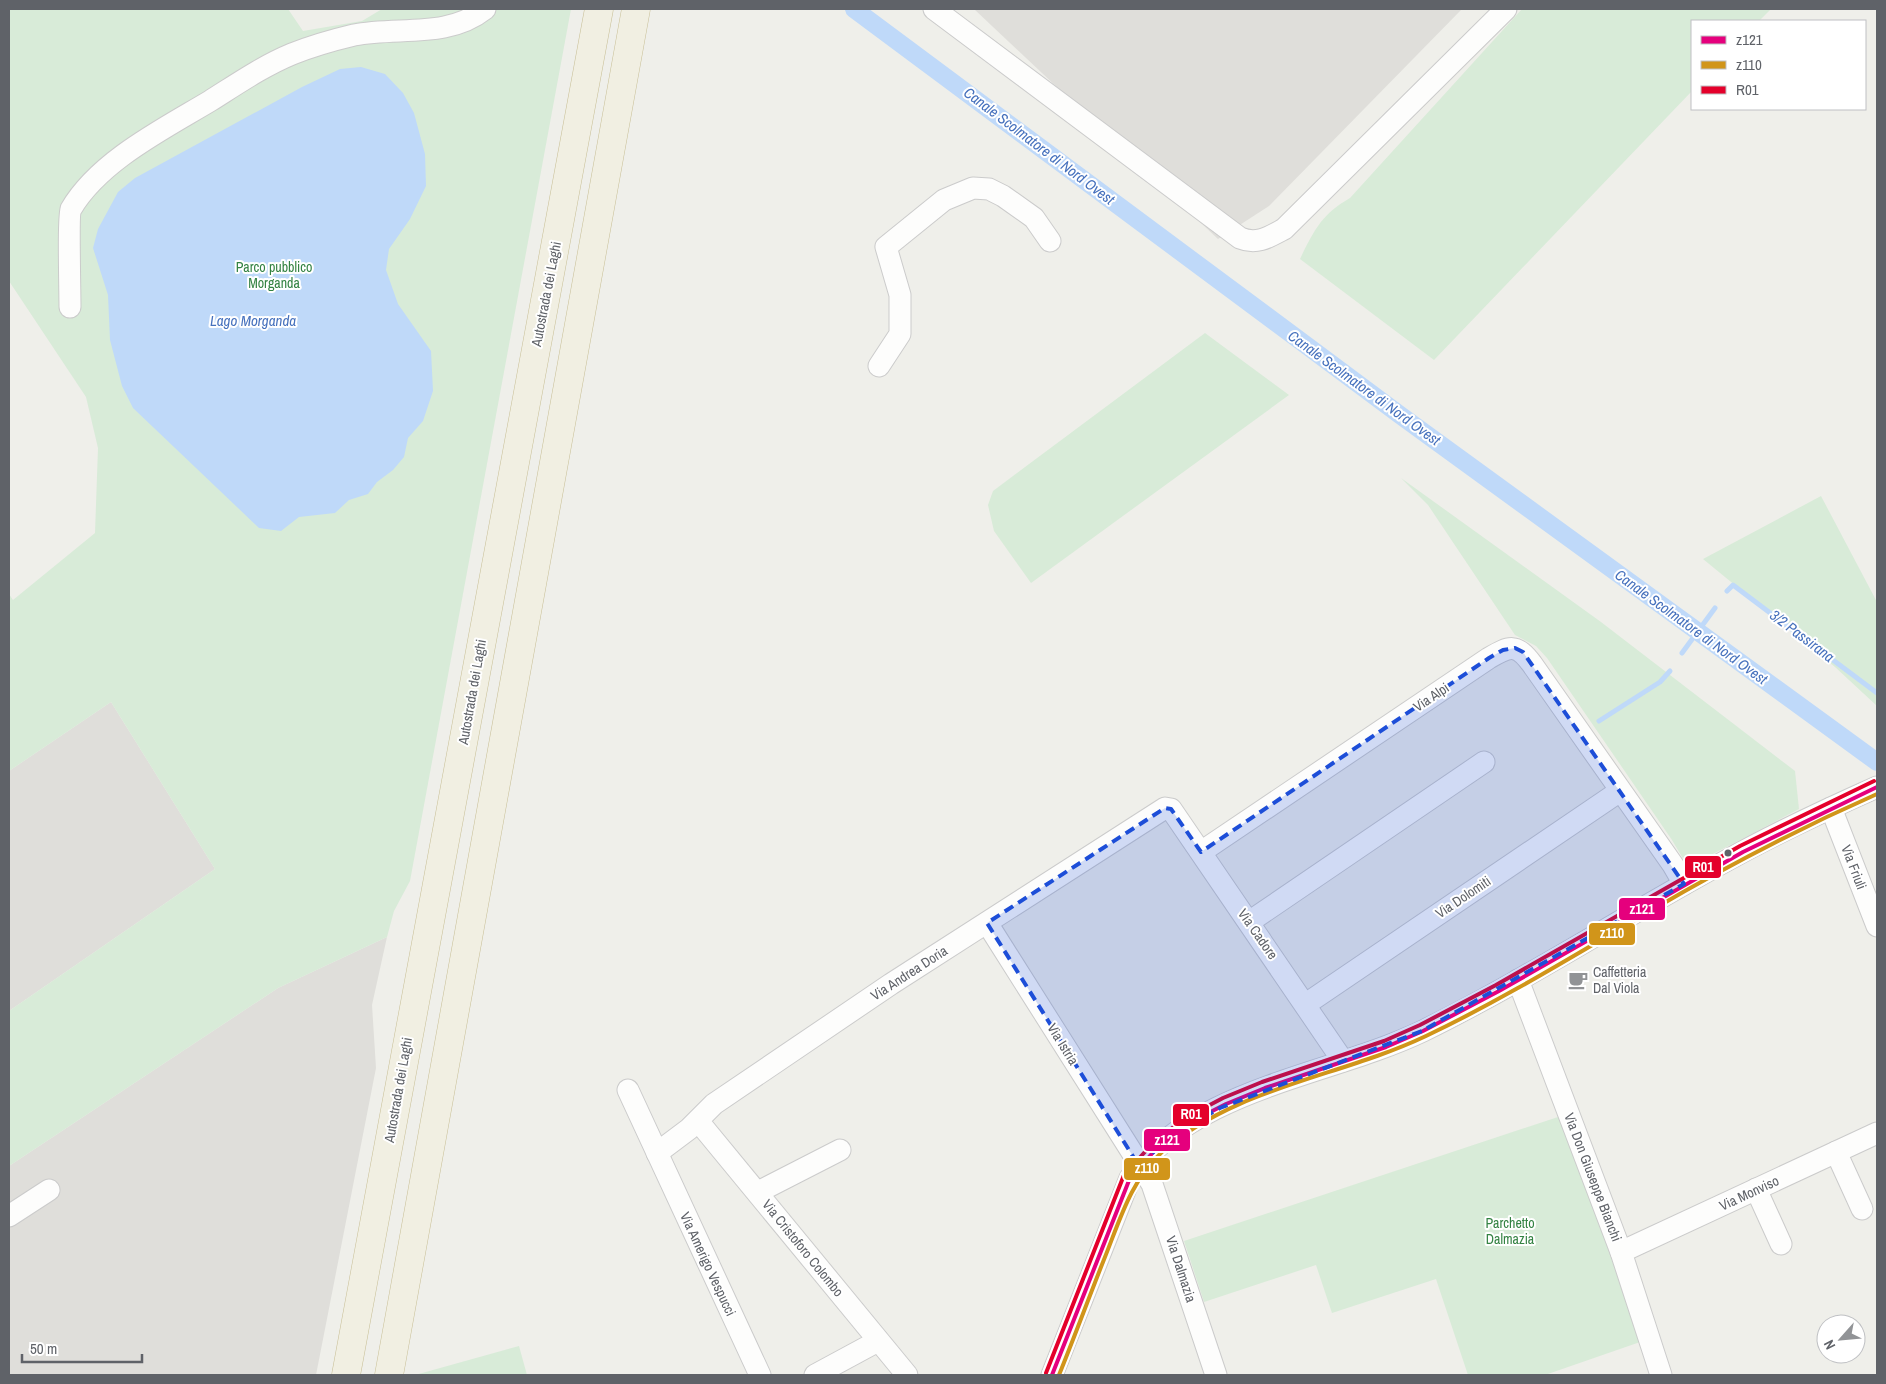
<svg xmlns="http://www.w3.org/2000/svg" width="1886" height="1384" font-family="'Archivo Narrow',sans-serif">
<rect width="100%" height="100%" fill="#efefea"/>
<!-- industrial -->
<g fill="#dfdeda">
<path d="M 974,9 L 1462,9 L 1269,206 L 1218,239 Z"/>
<path d="M 111,702 L 215,869 L 9,1011 L 9,771 Z"/>
<path d="M 387,937 L 372,1005 L 376,1068 L 316,1375 L 9,1375 L 9,1166 L 278,988 Z"/>
</g>
<!-- green -->
<g fill="#d8ebd8">
<path d="M 9,9 L 288,9 L 303,31 L 362,21 L 382,9 L 571,9 L 410,881 L 394,911 L 387,937 L 278,988 L 9,1166 L 9,1011 L 215,869 L 111,702 L 9,771 L 9,594 L 13,600 L 95,533 L 98,448 L 86,397 L 9,281 Z"/>
<path d="M 1522,9 L 1771,9 L 1759,21 L 1692,21 L 1692,91 L 1434,360 L 1300,259 C 1314,230 1322,214 1350,198 Z"/>
<path d="M 1205,333 L 1289,395 L 1031,583 L 994,531 L 988,505 L 993,491 Z"/>
<path d="M 1401,478 L 1601,622 L 1795,771 L 1799,809 L 1688,867 L 1672,840 L 1547,658 L 1536,646 L 1515,635 L 1428,505 Z"/>
<path d="M 1821,496 L 1877,602 L 1877,706 L 1835,667 L 1703,559 Z"/>
<path d="M 1561,1116 L 1643,1341 L 1545,1375 L 1468,1375 L 1436,1279 L 1332,1313 L 1316,1265 L 1204,1302 L 1184,1241 Z"/>
<path d="M 519,1346 L 527,1375 L 415,1375 Z"/>
</g>
<!-- water -->
<path fill="#bfd9f9" d="M 361,67 L 385,74 L 403,93 L 414,113 L 425,154 L 426,186 L 410,219 L 389,249 L 386,270 L 398,304 L 431,351 L 433,391 L 423,421 L 408,438 L 404,457 L 393,470 L 377,482 L 368,494 L 349,500 L 335,513 L 299,517 L 281,531 L 259,528 L 133,408 L 122,386 L 110,340 L 108,295 L 93,248 L 98,229 L 118,192 L 135,178 L 302,87 L 340,69 Z"/>
<g fill="none" stroke-linecap="round" stroke-linejoin="round">
<!-- stream -->
<g stroke="#bfd9f9" stroke-width="5">
<path d="M 1727,591 L 1733,585 L 1877,693"/>
<path d="M 1682,653 L 1715,608"/>
<path d="M 1599,721 L 1660,682 L 1670,671"/>
</g>
<!-- canal -->
<path stroke="#bfd9f9" stroke-width="18" d="M 854,9 L 1400,415 L 1877,762"/>
<defs>
<g id="minor">
<path d="M 934,9 L 1240,238 C 1257,245 1269,237 1284,229 L 1506,9"/>
<path d="M 70,307 C 70,293 68,215 71,209 C 99,161 165,128 210,101 C 237,84 263,66 292,54 C 312,46 333,40 354,35 C 398,26 447,39 485,9"/>
<path d="M 879,366 L 900,334 L 900,295 L 886,247 L 944,200 L 973,188 L 989,189 L 1003,196 L 1034,218 L 1050,241"/>
<path d="M 1831,808 L 1877,926"/>
<path d="M 1201,852 L 1489,658 C 1510,646 1516,643 1532,664 L 1673,865 L 1684,884"/>
<path d="M 1249,922 L 1484,762"/>
<path d="M 987,923 L 1152,1184 L 1216,1375"/>
<path d="M 1518,980 L 1621,1252 L 1661,1375"/>
<path d="M 1306,1004 L 1620,791"/>
<path d="M 628,1090 L 760,1375"/>
<path d="M 698,1121 L 907,1375"/>
<path d="M 1836,1152 L 1862,1209"/>
<path d="M 657,1153 L 689,1129 L 714,1104 L 891,984 L 1165,808 L 1171,809 L 1343,1061"/>
<path d="M 1756,1189 L 1781,1244"/>
<path d="M 758,1192 L 840,1150"/>
<path d="M 9,1216 L 49,1190"/>
<path d="M 1621,1252 L 1877,1133"/>
<path d="M 815,1375 L 878,1341"/>
<path d="M 1052,1375 L 1130,1178 C 1193,1088 1329,1076 1423,1031 C 1526,980 1623,917 1724,862 C 1774,834 1825,810 1877,787"/>
</g>
<g id="highway">
<path d="M 346,1375 L 599,9"/>
<path d="M 389,1375 L 636,9"/>
</g>
</defs>
<!-- minor casing -->
<use href="#minor" stroke="#cbcbcb" stroke-width="23"/>
<!-- highway casing -->
<use href="#highway" stroke="#c8bf96" stroke-width="29"/>
<!-- minor -->
<use href="#minor" stroke="#fdfdfc" stroke-width="21"/>
<!-- highway -->
<use href="#highway" stroke="#f1efe2" stroke-width="28"/>
<defs>
<path id="bus-1" d="M 1052,1375 L 1130,1178 L 1157,1148 L 1189,1123 L 1226,1104 L 1265,1088 L 1386,1047 L 1423,1031 L 1499,991 L 1743,852 L 1877,787"/>
<path id="bus-2" d="M 1059,1375 C 1074,1338 1088,1300 1103,1262 C 1119,1223 1130,1181 1162,1152 C 1235,1087 1340,1077 1426,1036 C 1504,999 1578,953 1652,910 C 1725,867 1800,828 1877,794"/>
<path id="bus-3" d="M 1046,1373 L 1124,1175 L 1153,1143 L 1185,1118 L 1223,1098 L 1262,1082 L 1384,1041 L 1420,1025 L 1496,985 L 1740,846 L 1874,781"/>
</defs>
<!-- bus-1 casing -->
<use href="#bus-1" stroke="#fff" stroke-width="8"/>
<!-- bus-2 casing -->
<use href="#bus-2" stroke="#fff" stroke-width="8"/>
<!-- bus-3 casing -->
<use href="#bus-3" stroke="#fff" stroke-width="8"/>
<!-- bus-1 -->
<use href="#bus-1" stroke="#e5007d" stroke-width="4"/>
<!-- bus-2 -->
<use href="#bus-2" stroke="#d1951a" stroke-width="4"/>
<!-- bus-3 -->
<use href="#bus-3" stroke="#e4002b" stroke-width="4"/>
</g>
<!-- marked area -->
<path fill="#1d4ed8" fill-opacity="0.2" stroke="#1d4ed8" stroke-width="4" stroke-dasharray="10 6" stroke-linejoin="round" d="M 1515,648 L 1523,652 L 1684,884 L 1422,1031 L 1220,1108 L 1168,1138 L 1139,1166 L 987,923 L 1165,808 L 1171,809 L 1201,852 L 1489,658 L 1503,650 Z"/>
<!-- icons -->
<defs>
<symbol id="cafe-bare" viewBox="-9 -9 18 18"><path d="M-5.5-4.5H6V0H3Q3 3.5 0 3.5H-2.5Q-5.5 3.5-5.5 0ZM3-3.2v2h1.7v-2ZM-6 4.5H4V6H-6Z" fill="#919396" stroke="#fff" stroke-width="2.5" paint-order="stroke"/></symbol>
</defs>
<g fill-rule="evenodd">
<use href="#cafe-bare" x="1564" y="966" width="28" height="28"/>
</g>
<!-- markers -->
<circle fill="#5f6268" stroke="#fff" stroke-width="2" cx="1728" cy="853" r="4.5"/>
<g text-anchor="middle" stroke-width="4" stroke-linejoin="round" paint-order="stroke">
<!-- park labels -->
<g font-size="14" fill="#338242" stroke="#fff">
<text x="274" y="272">Parco pubblico<tspan x="274" dy="16">Morganda</tspan></text>
<text x="1510" y="1228">Parchetto<tspan x="1510" dy="16">Dalmazia</tspan></text>
</g>
<!-- street labels -->
<g font-size="14" fill="#5f6268" stroke="#fff">
<text transform="translate(546 294) rotate(-79)" y="5">Autostrada dei Laghi</text>
<text transform="translate(472 692) rotate(-80)" y="5">Autostrada dei Laghi</text>
<text transform="translate(1431 697) rotate(-34)" y="5">Via Alpi</text>
<text transform="translate(1854 867) rotate(69)" y="5">Via Friuli</text>
<text transform="translate(1463 897) rotate(-34)" y="5">Via Dolomiti</text>
<text transform="translate(1258 934) rotate(55)" y="5">Via Cadore</text>
<text transform="translate(909 973) rotate(-33)" y="5">Via Andrea Doria</text>
<text transform="translate(1063 1044) rotate(58)" y="5">Via Istria</text>
<text transform="translate(398 1090) rotate(-80)" y="5">Autostrada dei Laghi</text>
<text transform="translate(1593 1177) rotate(69)" y="5">Via Don Giuseppe Bianchi</text>
<text transform="translate(1749 1193) rotate(-25)" y="5">Via Monviso</text>
<text transform="translate(803 1248) rotate(51)" y="5">Via Cristoforo Colombo</text>
<text transform="translate(708 1264) rotate(65)" y="5">Via Amerigo Vespucci</text>
<text transform="translate(1181 1269) rotate(72)" y="5">Via Dalmazia</text>
</g>
<!-- poi labels -->
<g font-size="14" fill="#5f6268" stroke="#fff" text-anchor="start">
<text x="1593" y="977">Caffetteria<tspan x="1593" dy="16">Dal Viola</tspan></text>
</g>
<!-- water labels -->
<g font-size="15" font-style="italic" fill="#4671bd" stroke="#fff">
<text transform="translate(1039 146) rotate(37)" y="5">Canale Scolmatore di Nord Ovest</text>
<text x="253" y="326">Lago Morganda</text>
<text transform="translate(1364 388) rotate(36)" y="5">Canale Scolmatore di Nord Ovest</text>
<text transform="translate(1691 627) rotate(36)" y="5">Canale Scolmatore di Nord Ovest</text>
<text transform="translate(1802 636) rotate(37)" y="5">3/2 Passirana</text>
</g>
</g>
<g stroke="#fff" stroke-width="2">
<rect x="1684" y="855" width="38" height="24" rx="5" fill="#e4002b"/>
<rect x="1618" y="897" width="48" height="24" rx="5" fill="#e5007d"/>
<rect x="1588" y="922" width="48" height="24" rx="5" fill="#d1951a"/>
<rect x="1172" y="1103" width="38" height="24" rx="5" fill="#e4002b"/>
<rect x="1143" y="1128" width="48" height="24" rx="5" fill="#e5007d"/>
<rect x="1123" y="1157" width="48" height="24" rx="5" fill="#d1951a"/>
</g>
<g font-size="14" text-anchor="middle" font-weight="bold" fill="#fff">
<text x="1703" y="872">R01</text>
<text x="1642" y="914">z121</text>
<text x="1612" y="938">z110</text>
<text x="1191" y="1119">R01</text>
<text x="1167" y="1145">z121</text>
<text x="1147" y="1173">z110</text>
</g>
<!-- border -->
<rect width="1886" height="1384" fill="none" stroke="#5f6268" stroke-width="20"/>
<!-- legend -->
<rect x="1691" y="20" width="175" height="90" fill="#ffffff" stroke="#bfc0c3"/>
<rect x="1701" y="36" width="25" height="8" fill="#e5007d" stroke="#bfc0c3"/>
<text x="1736" y="45" font-size="15" fill="#5f6268">z121</text>
<rect x="1701" y="61" width="25" height="8" fill="#d1951a" stroke="#bfc0c3"/>
<text x="1736" y="70" font-size="15" fill="#5f6268">z110</text>
<rect x="1701" y="86" width="25" height="8" fill="#e4002b" stroke="#bfc0c3"/>
<text x="1736" y="95" font-size="15" fill="#5f6268">R01</text>
<!-- north arrow -->
<g transform="translate(1841 1339) rotate(243)"><circle r="24" fill="#ffffff" stroke="#bfc0c3"/>
<path d="M0-4L9 19L0 12L-9 19Z" fill="#919396"/>
<text y="-8" font-size="14" font-weight="bold" text-anchor="middle" fill="#5f6268">N</text>
</g>
<!-- scale -->
<path d="M22 1354v8h120v-8" fill="none" stroke="#5f6268" stroke-width="2.5"/>
<text x="30" y="1354" font-size="15" fill="#5f6268" stroke="#ffffff" stroke-width="4" paint-order="stroke">50 m</text>
</svg>
